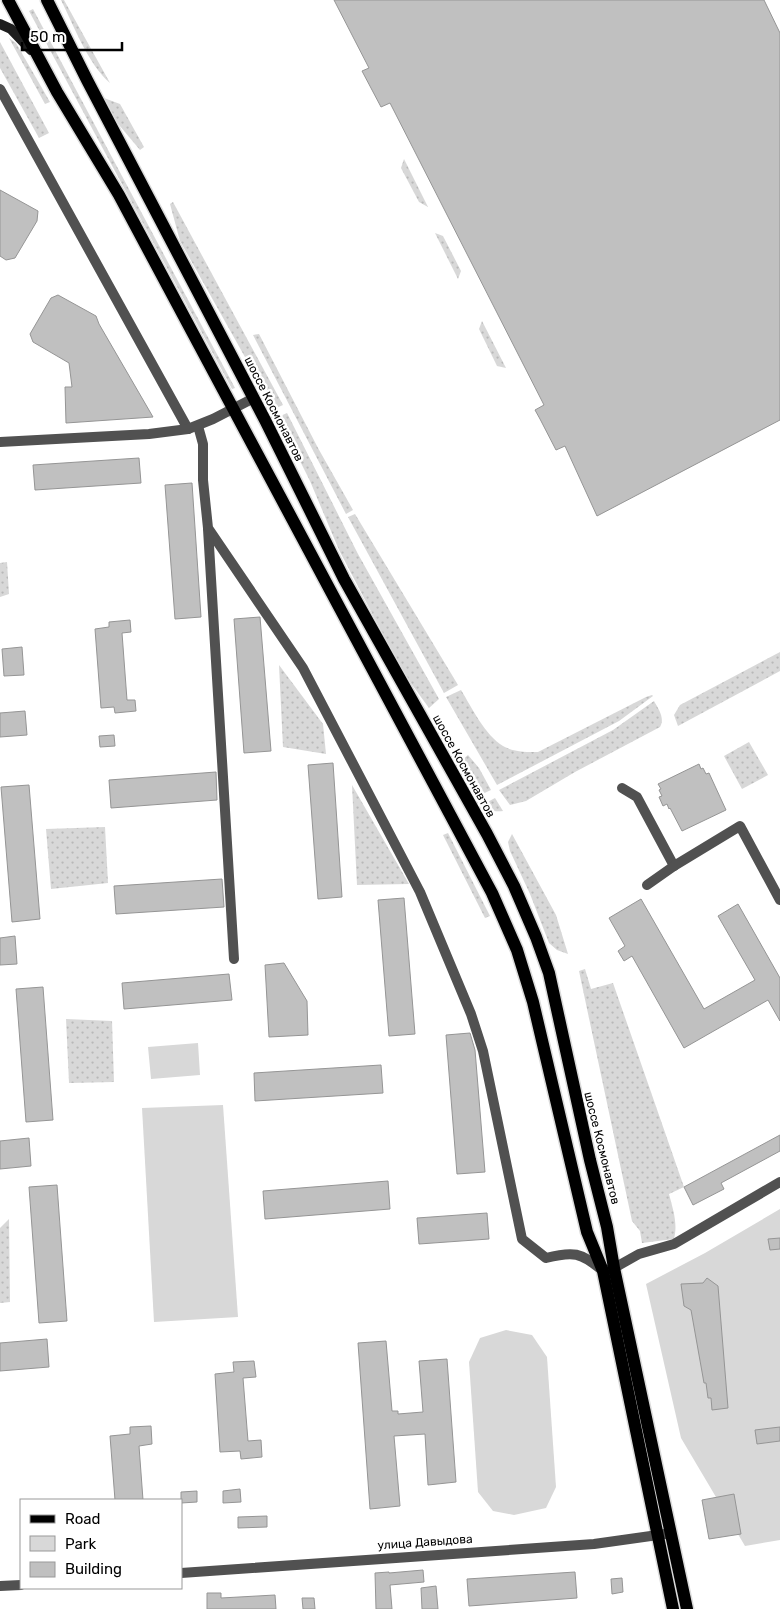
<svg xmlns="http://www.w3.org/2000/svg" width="780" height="1609" font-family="Rubik,sans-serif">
<defs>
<pattern id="green-dots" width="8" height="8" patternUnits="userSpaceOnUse" patternTransform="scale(1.25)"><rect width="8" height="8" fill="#d8d8d8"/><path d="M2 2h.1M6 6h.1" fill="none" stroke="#b8b8b8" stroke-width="1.8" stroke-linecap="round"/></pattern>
</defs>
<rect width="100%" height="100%" fill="#fff"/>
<!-- green -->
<g fill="url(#green-dots)">
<path d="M 61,0 L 64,0 L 110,83 C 88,64 74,26 61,0 Z"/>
<path d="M 33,9 L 235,388 L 232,389 L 29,11 Z"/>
<path d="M 9,38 L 16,43 L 50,102 L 45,104 Z"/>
<path d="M 0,42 L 49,133 L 39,138 L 0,68 Z"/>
<path d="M 104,98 L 120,104 L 144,147 L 140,150 L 114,119 Z"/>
<path d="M 404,159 L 428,207 L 419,202 L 401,168 Z"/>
<path d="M 173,202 L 283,405 L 274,409 L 180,241 L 170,204 Z"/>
<path d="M 435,233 L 443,236 L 461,271 L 458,279 Z"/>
<path d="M 482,321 L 506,368 L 497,366 L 479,329 Z"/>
<path d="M 259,334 L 318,448 L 353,510 L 346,514 L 253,335 Z"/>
<path d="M 287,413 L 358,554 L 439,699 L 429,708 L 402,671 L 339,550 L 310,481 L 278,417 Z"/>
<path d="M 355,514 L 458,685 L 444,693 L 348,517 Z"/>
<path d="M 7,562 L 9,594 L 0,597 L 0,563 Z"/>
<path d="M 780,652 L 780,671 L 678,726 L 674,715 L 680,705 Z"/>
<path d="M 279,665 L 323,724 L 326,754 L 283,747 Z"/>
<path d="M 461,690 C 472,708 485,735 503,746 C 513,752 527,752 538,752 L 646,697 L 652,695 L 653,696 L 619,721 L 497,785 L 446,697 Z"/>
<path d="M 654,701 C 659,710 665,718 660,727 L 575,772 L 526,801 L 510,805 L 499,790 L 613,730 Z"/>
<path d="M 749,742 L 768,775 L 742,789 L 724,756 Z"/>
<path d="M 468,755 L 479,768 L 491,790 L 476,797 L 461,761 Z"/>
<path d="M 352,785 L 409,884 L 357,885 Z"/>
<path d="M 495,798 L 503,811 C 493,812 489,810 482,805 Z"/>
<path d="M 105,827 L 108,883 L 51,889 L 46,829 Z"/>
<path d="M 448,833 L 490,916 L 485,918 L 443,835 Z"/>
<path d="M 512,834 L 556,915 L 568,954 L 557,950 L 549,943 L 530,894 L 510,851 L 508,842 Z"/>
<path d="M 585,969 L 591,989 L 613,983 L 684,1187 L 669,1194 C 673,1210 678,1223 674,1239 L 642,1243 L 640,1231 L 632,1221 L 579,971 Z"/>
<path d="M 66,1019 L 112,1021 L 114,1082 L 69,1083 Z"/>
<path d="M 9,1219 L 10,1302 L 0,1303 L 0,1228 Z"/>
</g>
<!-- pitch -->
<g fill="#d8d8d8">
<path d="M 198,1043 L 200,1075 L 151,1079 L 148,1047 Z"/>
<path d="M 223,1105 L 238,1317 L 154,1322 L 142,1108 Z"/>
<path d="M 780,1209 L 780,1540 L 745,1546 L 681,1438 L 646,1284 L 705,1253 Z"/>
<path d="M 506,1330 L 532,1335 L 547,1357 L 556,1487 L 546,1508 L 514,1515 L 493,1511 L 478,1492 L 469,1362 L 480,1338 Z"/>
</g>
<!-- building -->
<g fill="#c0c0c0" stroke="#959595">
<path d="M 334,0 L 764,0 L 780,33 L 780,420 L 597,516 L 565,446 L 556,450 L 540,419 L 535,410 L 544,405 L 390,103 L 381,107 L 362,71 L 369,68 Z"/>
<path d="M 0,190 L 38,211 L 37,221 L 15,258 L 6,260 L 0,256 Z"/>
<path d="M 58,295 L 96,316 L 99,324 L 153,417 L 66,423 L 65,387 L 72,387 L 69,363 L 33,342 L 30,334 L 51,298 Z"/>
<path d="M 139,458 L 141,483 L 35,490 L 33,465 Z"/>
<path d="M 192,483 L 201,617 L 175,619 L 165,485 Z"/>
<path d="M 260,617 L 271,751 L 244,753 L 234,619 Z"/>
<path d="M 130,620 L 131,632 L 122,633 L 127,700 L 135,700 L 136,711 L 115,713 L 114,707 L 101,708 L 95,629 L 109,627 L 109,622 Z"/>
<path d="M 22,647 L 24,675 L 4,676 L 2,649 Z"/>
<path d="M 25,711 L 27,735 L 0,737 L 0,713 Z"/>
<path d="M 114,735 L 115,746 L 100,747 L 99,736 Z"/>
<path d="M 333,763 L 342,897 L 318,899 L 308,765 Z"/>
<path d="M 699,764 L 701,769 L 703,768 L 706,774 L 709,773 L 726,810 L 682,831 L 670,808 L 669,809 L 667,804 L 663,806 L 659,797 L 662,796 L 659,790 L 661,789 L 658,784 Z"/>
<path d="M 216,772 L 217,800 L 111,808 L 109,780 Z"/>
<path d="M 29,785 L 40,919 L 12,922 L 1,787 Z"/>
<path d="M 222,879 L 224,907 L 116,914 L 114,886 Z"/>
<path d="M 404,898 L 415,1034 L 389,1036 L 378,900 Z"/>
<path d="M 641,899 L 704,1009 L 755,980 L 718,916 L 738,904 L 780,978 L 780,1021 L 768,1000 L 684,1048 L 632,956 L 624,961 L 618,951 L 625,946 L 609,918 Z"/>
<path d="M 15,936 L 17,964 L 0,965 L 0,938 Z"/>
<path d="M 284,963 L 307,1001 L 308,1035 L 269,1037 L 265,965 Z"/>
<path d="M 229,974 L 232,1000 L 124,1009 L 122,983 Z"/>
<path d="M 43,987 L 53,1120 L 26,1122 L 16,989 Z"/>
<path d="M 470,1033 L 475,1050 L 485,1172 L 457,1174 L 446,1035 Z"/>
<path d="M 381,1065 L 383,1093 L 255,1101 L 254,1073 Z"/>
<path d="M 780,1135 L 780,1151 L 721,1183 L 724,1189 L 693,1205 L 684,1187 Z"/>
<path d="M 29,1138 L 31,1166 L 0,1169 L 0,1141 Z"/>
<path d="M 388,1181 L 390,1209 L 265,1219 L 263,1191 Z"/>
<path d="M 57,1185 L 67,1321 L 39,1323 L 29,1187 Z"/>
<path d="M 487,1213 L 489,1239 L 419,1244 L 417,1218 Z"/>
<path d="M 780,1238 L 780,1249 L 770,1250 L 768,1239 Z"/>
<path d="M 707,1278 L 718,1286 L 728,1408 L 712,1410 L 711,1398 L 708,1398 L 706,1383 L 704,1383 L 691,1310 L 684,1306 L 681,1284 L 703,1283 Z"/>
<path d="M 47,1339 L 49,1367 L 0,1371 L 0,1343 Z"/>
<path d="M 386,1341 L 392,1411 L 398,1411 L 398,1414 L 423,1412 L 419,1361 L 447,1359 L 456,1482 L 428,1485 L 425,1434 L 394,1436 L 400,1506 L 370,1509 L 358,1343 Z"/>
<path d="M 254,1361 L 256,1377 L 243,1378 L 248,1441 L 261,1440 L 262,1457 L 241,1459 L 240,1451 L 220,1452 L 215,1374 L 234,1372 L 233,1362 Z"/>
<path d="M 151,1426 L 152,1444 L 139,1446 L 143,1500 L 115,1500 L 110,1436 L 130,1434 L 130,1427 Z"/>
<path d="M 780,1427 L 780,1441 L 757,1444 L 755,1430 Z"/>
<path d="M 240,1489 L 241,1502 L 223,1503 L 223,1491 Z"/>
<path d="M 197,1491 L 197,1502 L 181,1503 L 181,1492 Z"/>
<path d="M 734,1494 L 741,1534 L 709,1539 L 702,1500 Z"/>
<path d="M 267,1516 L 267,1527 L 238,1528 L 238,1517 Z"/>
<path d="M 423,1570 L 424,1582 L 390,1585 L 392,1609 L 376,1609 L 375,1573 L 389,1572 L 389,1573 Z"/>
<path d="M 575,1572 L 577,1598 L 469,1606 L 467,1579 Z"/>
<path d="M 622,1578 L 623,1592 L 612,1594 L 611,1579 Z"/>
<path d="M 436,1586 L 438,1609 L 422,1609 L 421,1588 Z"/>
<path d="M 207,1593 L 221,1593 L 221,1598 L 275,1595 L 276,1609 L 207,1609 Z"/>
<path d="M 302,1598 L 314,1598 L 315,1609 L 303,1609 Z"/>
</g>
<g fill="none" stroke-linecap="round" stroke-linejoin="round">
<defs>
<g id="primary">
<path d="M 8,0 L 57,92 L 119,195 L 492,893 L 517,950 L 533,1002 L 587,1232 L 603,1271 L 673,1609"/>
<path d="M 47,0 L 87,80 L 265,420 L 344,579 L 487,834 L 514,886 L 536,937 L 549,973 L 590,1160 L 607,1227 L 614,1268 L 687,1609"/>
</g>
</defs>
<!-- primary casing -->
<use href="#primary" stroke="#dbdbdb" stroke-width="15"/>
<!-- minor -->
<g stroke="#515151" stroke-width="10">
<path d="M 0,89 L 188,429"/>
<path d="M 198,426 L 203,444 L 203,480 L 208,528 L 303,668 L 420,892 L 471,1014 L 483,1051 L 522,1239 L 546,1258 C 573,1251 581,1252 603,1271 L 614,1268 L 639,1254 L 674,1244 L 780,1182"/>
<path d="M 0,442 L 149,434 L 188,429 L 213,419 L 254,398"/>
<path d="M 208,529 L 234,959"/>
<path d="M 622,788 L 637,797 L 674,866"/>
<path d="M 647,885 L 674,866 L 740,826 L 780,900"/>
</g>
<!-- tertiary -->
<g stroke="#515151" stroke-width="10">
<path d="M 181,1573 L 594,1544 L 665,1534"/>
<path d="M 0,1586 L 21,1585"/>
</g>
<!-- secondary -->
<path stroke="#1e1e1e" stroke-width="10" d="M 0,24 L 11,29 L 31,50"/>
<!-- primary -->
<use href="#primary" stroke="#000" stroke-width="12"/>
</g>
<g text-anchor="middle" stroke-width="5" stroke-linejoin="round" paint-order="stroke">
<!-- street labels -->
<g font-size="12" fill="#000" stroke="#fff">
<text transform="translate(274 409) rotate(63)" y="4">шоссе Космонавтов</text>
<text transform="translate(464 766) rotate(61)" y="4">шоссе Космонавтов</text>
<text transform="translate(602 1148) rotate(76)" y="4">шоссе Космонавтов</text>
<text transform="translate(425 1542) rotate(-4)" y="4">улица Давыдова</text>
</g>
</g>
<!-- legend -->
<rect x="20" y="1499" width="162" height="90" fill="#ffffff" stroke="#999999"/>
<rect x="30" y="1515" width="25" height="8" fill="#000000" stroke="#999999"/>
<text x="65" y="1524" font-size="15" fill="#000000">Road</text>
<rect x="30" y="1536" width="25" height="15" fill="#d8d8d8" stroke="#999999"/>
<text x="65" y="1549" font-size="15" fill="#000000">Park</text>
<rect x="30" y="1562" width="25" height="15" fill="#c0c0c0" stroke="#999999"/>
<text x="65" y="1574" font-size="15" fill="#000000">Building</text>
<!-- scale -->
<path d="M22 42v8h100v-8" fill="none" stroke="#000000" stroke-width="2.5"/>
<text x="30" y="42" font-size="15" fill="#000000" stroke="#ffffff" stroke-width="4" paint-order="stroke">50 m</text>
</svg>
